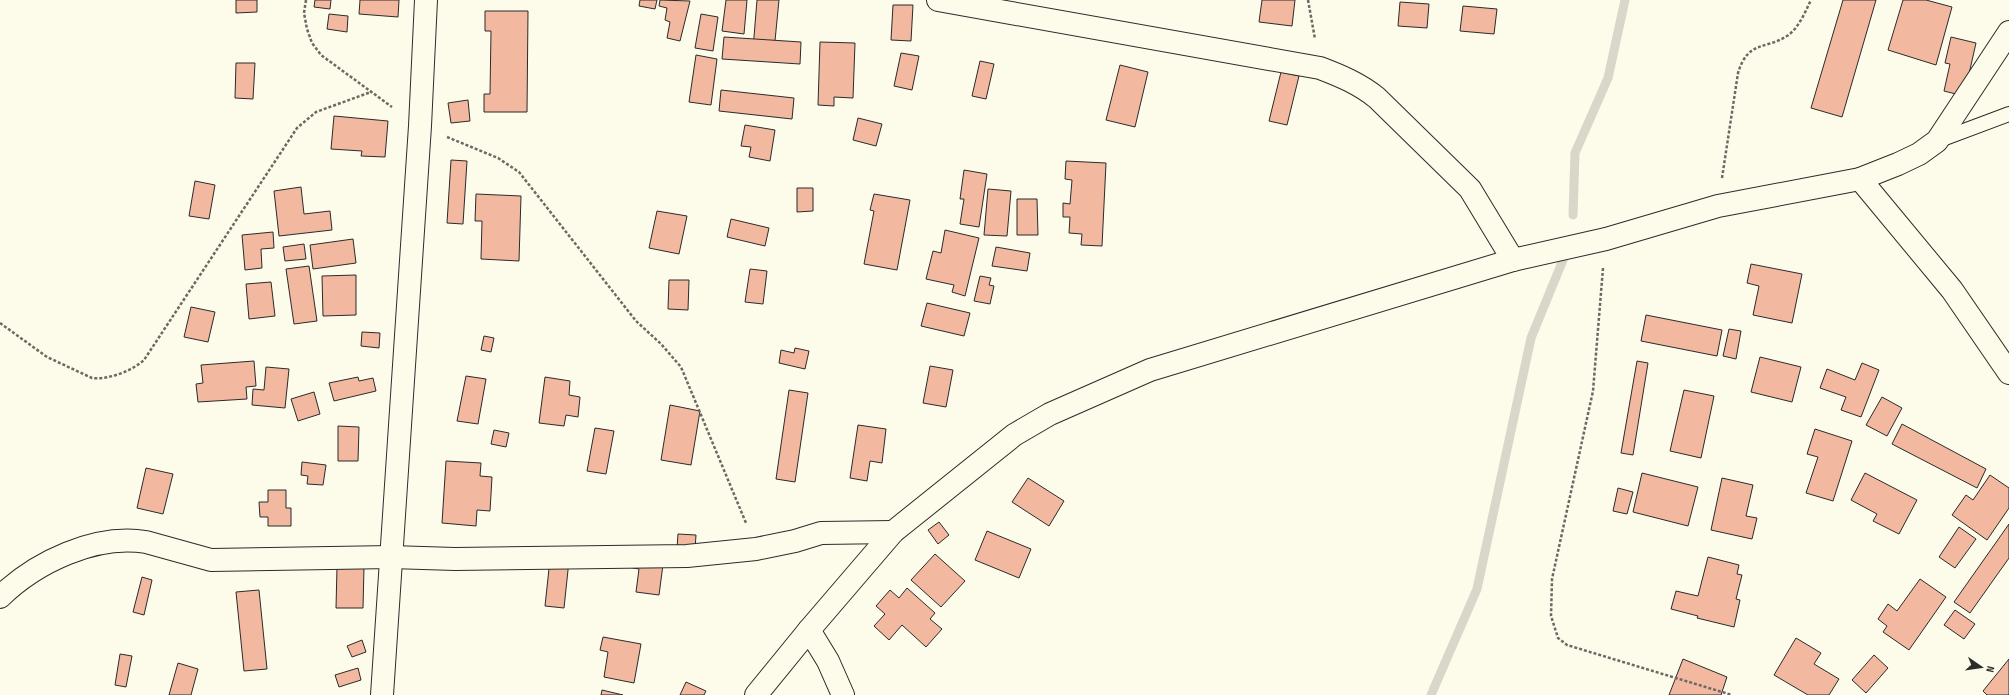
<svg xmlns="http://www.w3.org/2000/svg" width="2009" height="695" font-family="'Sofia Sans Condensed',sans-serif">
<rect width="100%" height="100%" fill="#fdfbea"/>
<g fill="none" stroke-linecap="round" stroke-linejoin="round">
<!-- stream -->
<g stroke="#d8d7c9" stroke-width="9">
<path d="M 1573,215 L 1575,153 L 1608,78 L 1625,0"/>
<path d="M 1431,695 L 1477,589 L 1531,338 L 1563,260"/>
</g>
</g>
<!-- building -->
<g fill="#f2b8a0" stroke="#2b2b2b">
<path d="M 236,0 L 257,0 L 257,12 L 236,13 Z"/>
<path d="M 315,0 L 331,0 L 330,9 L 314,7 Z"/>
<path d="M 360,0 L 399,0 L 398,17 L 359,14 Z"/>
<path d="M 640,0 L 657,0 L 655,9 L 639,6 Z"/>
<path d="M 660,0 L 690,1 L 680,41 L 667,38 L 670,22 L 665,20 L 667,8 L 659,6 Z"/>
<path d="M 726,0 L 747,0 L 744,34 L 722,31 Z"/>
<path d="M 757,0 L 779,0 L 774,51 L 753,49 Z"/>
<path d="M 1262,0 L 1295,0 L 1292,26 L 1259,22 Z"/>
<path d="M 1843,0 L 1876,0 L 1842,117 L 1811,108 Z"/>
<path d="M 1903,0 L 1926,0 L 1952,7 L 1936,65 L 1888,50 Z"/>
<path d="M 1400,2 L 1429,4 L 1427,28 L 1398,26 Z"/>
<path d="M 893,5 L 913,5 L 911,41 L 891,40 Z"/>
<path d="M 1463,6 L 1497,9 L 1494,34 L 1460,31 Z"/>
<path d="M 485,11 L 528,11 L 527,112 L 484,112 L 484,94 L 490,94 L 491,31 L 485,31 Z"/>
<path d="M 329,14 L 348,16 L 347,32 L 327,29 Z"/>
<path d="M 701,14 L 718,17 L 713,51 L 695,48 Z"/>
<path d="M 724,37 L 801,42 L 800,64 L 722,59 Z"/>
<path d="M 1951,37 L 1976,43 L 1964,96 L 1944,91 L 1950,64 L 1945,63 Z"/>
<path d="M 820,42 L 855,43 L 853,98 L 834,97 L 834,106 L 818,105 Z"/>
<path d="M 901,53 L 919,56 L 912,90 L 894,86 Z"/>
<path d="M 696,55 L 717,59 L 711,105 L 689,102 Z"/>
<path d="M 980,61 L 994,64 L 986,99 L 972,96 Z"/>
<path d="M 236,63 L 255,63 L 253,99 L 235,98 Z"/>
<path d="M 1120,65 L 1148,72 L 1135,127 L 1106,120 Z"/>
<path d="M 1281,72 L 1299,76 L 1287,125 L 1269,121 Z"/>
<path d="M 721,90 L 794,98 L 792,119 L 719,111 Z"/>
<path d="M 468,100 L 470,121 L 451,123 L 448,103 Z"/>
<path d="M 334,116 L 388,121 L 385,157 L 361,156 L 362,151 L 331,149 Z"/>
<path d="M 858,118 L 882,124 L 876,146 L 853,140 Z"/>
<path d="M 745,125 L 775,130 L 770,161 L 749,157 L 751,147 L 741,146 Z"/>
<path d="M 451,160 L 467,161 L 463,224 L 447,223 Z"/>
<path d="M 1066,161 L 1106,163 L 1102,246 L 1081,245 L 1082,234 L 1069,233 L 1070,217 L 1063,217 L 1063,203 L 1070,204 L 1072,180 L 1065,179 Z"/>
<path d="M 964,170 L 987,174 L 979,227 L 960,224 L 964,199 L 960,199 Z"/>
<path d="M 195,181 L 215,185 L 209,219 L 189,216 Z"/>
<path d="M 301,187 L 304,214 L 330,211 L 332,230 L 279,236 L 274,191 Z"/>
<path d="M 797,188 L 813,188 L 813,211 L 797,212 Z"/>
<path d="M 988,189 L 1011,191 L 1007,236 L 984,235 Z"/>
<path d="M 476,194 L 521,196 L 519,261 L 481,259 L 482,221 L 475,221 Z"/>
<path d="M 874,194 L 910,200 L 897,270 L 864,264 L 874,211 L 870,210 Z"/>
<path d="M 1017,199 L 1037,199 L 1038,235 L 1017,235 Z"/>
<path d="M 657,211 L 687,216 L 679,254 L 649,248 Z"/>
<path d="M 731,219 L 769,228 L 765,246 L 727,237 Z"/>
<path d="M 945,230 L 979,238 L 965,296 L 952,292 L 954,285 L 926,279 L 933,251 L 941,253 Z"/>
<path d="M 273,232 L 274,248 L 261,249 L 262,268 L 245,270 L 242,235 Z"/>
<path d="M 353,239 L 356,263 L 313,269 L 310,245 Z"/>
<path d="M 304,244 L 306,259 L 285,261 L 283,247 Z"/>
<path d="M 996,247 L 1030,253 L 1027,271 L 992,266 Z"/>
<path d="M 1751,264 L 1802,274 L 1792,323 L 1753,315 L 1759,286 L 1747,283 Z"/>
<path d="M 309,266 L 317,321 L 294,324 L 286,269 Z"/>
<path d="M 750,269 L 767,271 L 763,304 L 745,302 Z"/>
<path d="M 356,275 L 356,315 L 323,316 L 322,276 Z"/>
<path d="M 980,276 L 991,278 L 989,285 L 994,286 L 990,304 L 974,301 Z"/>
<path d="M 669,280 L 689,280 L 688,310 L 668,309 Z"/>
<path d="M 271,282 L 275,316 L 249,319 L 246,284 Z"/>
<path d="M 927,303 L 970,313 L 964,336 L 921,326 Z"/>
<path d="M 191,307 L 215,312 L 208,342 L 184,337 Z"/>
<path d="M 1646,315 L 1722,330 L 1717,356 L 1641,341 Z"/>
<path d="M 1729,329 L 1741,331 L 1736,359 L 1723,356 Z"/>
<path d="M 362,332 L 380,333 L 379,348 L 361,346 Z"/>
<path d="M 484,336 L 494,338 L 491,352 L 481,350 Z"/>
<path d="M 795,348 L 809,351 L 805,369 L 779,363 L 781,350 L 794,353 Z"/>
<path d="M 1760,357 L 1801,367 L 1792,402 L 1751,392 Z"/>
<path d="M 254,361 L 256,386 L 246,387 L 247,399 L 198,402 L 196,384 L 203,383 L 201,365 Z"/>
<path d="M 1637,361 L 1648,363 L 1633,455 L 1621,453 Z"/>
<path d="M 1862,363 L 1879,370 L 1861,417 L 1841,410 L 1846,397 L 1820,388 L 1827,369 L 1855,380 Z"/>
<path d="M 930,366 L 953,370 L 946,407 L 923,403 Z"/>
<path d="M 266,367 L 289,369 L 285,408 L 252,405 L 253,389 L 264,390 Z"/>
<path d="M 466,376 L 486,379 L 478,424 L 457,421 Z"/>
<path d="M 358,377 L 359,381 L 373,378 L 376,391 L 334,401 L 329,383 Z"/>
<path d="M 545,377 L 570,381 L 569,395 L 580,397 L 578,417 L 566,415 L 564,426 L 539,423 Z"/>
<path d="M 789,390 L 808,393 L 795,482 L 776,479 Z"/>
<path d="M 1684,390 L 1714,396 L 1701,458 L 1670,451 Z"/>
<path d="M 314,392 L 320,414 L 298,421 L 291,399 Z"/>
<path d="M 1882,397 L 1902,408 L 1887,436 L 1866,425 Z"/>
<path d="M 670,405 L 700,411 L 691,465 L 661,460 Z"/>
<path d="M 1902,424 L 1986,469 L 1977,488 L 1892,444 Z"/>
<path d="M 858,425 L 886,429 L 882,463 L 870,461 L 867,481 L 850,478 Z"/>
<path d="M 338,426 L 359,427 L 358,461 L 338,461 Z"/>
<path d="M 595,428 L 614,431 L 606,474 L 587,471 Z"/>
<path d="M 1815,429 L 1852,441 L 1833,501 L 1806,493 L 1818,457 L 1807,454 Z"/>
<path d="M 494,430 L 509,433 L 506,447 L 491,444 Z"/>
<path d="M 446,461 L 481,463 L 480,476 L 492,477 L 490,511 L 477,510 L 476,526 L 442,523 Z"/>
<path d="M 302,462 L 326,465 L 323,485 L 307,484 L 308,476 L 301,475 Z"/>
<path d="M 146,468 L 173,474 L 163,514 L 137,508 Z"/>
<path d="M 1642,473 L 1698,487 L 1688,526 L 1633,512 Z"/>
<path d="M 1865,473 L 1917,500 L 1899,534 L 1873,521 L 1877,514 L 1851,500 Z"/>
<path d="M 1990,475 L 2009,488 L 2009,508 L 1987,540 L 1952,515 L 1966,495 L 1973,500 Z"/>
<path d="M 1028,478 L 1064,501 L 1049,526 L 1012,502 Z"/>
<path d="M 1722,478 L 1753,485 L 1746,516 L 1757,518 L 1752,539 L 1711,530 Z"/>
<path d="M 1618,488 L 1633,492 L 1627,514 L 1613,511 Z"/>
<path d="M 268,490 L 286,490 L 286,508 L 291,508 L 291,526 L 268,526 L 268,517 L 260,517 L 259,502 L 268,502 Z"/>
<path d="M 939,522 L 949,535 L 938,544 L 928,530 Z"/>
<path d="M 2009,524 L 2009,558 L 1970,613 L 1954,602 Z"/>
<path d="M 1959,527 L 1976,539 L 1955,568 L 1939,557 Z"/>
<path d="M 987,531 L 1031,549 L 1019,578 L 975,560 Z"/>
<path d="M 678,534 L 696,535 L 694,564 L 676,563 Z"/>
<path d="M 551,550 L 570,551 L 564,608 L 545,606 Z"/>
<path d="M 935,554 L 965,581 L 941,607 L 911,580 Z"/>
<path d="M 664,557 L 659,595 L 636,592 L 639,569 L 628,567 Z"/>
<path d="M 1708,557 L 1739,565 L 1737,574 L 1742,575 L 1736,599 L 1740,600 L 1734,627 L 1697,618 L 1698,616 L 1671,609 L 1676,591 L 1698,596 Z"/>
<path d="M 337,567 L 364,567 L 363,608 L 336,608 Z"/>
<path d="M 142,577 L 152,580 L 144,615 L 133,612 Z"/>
<path d="M 1920,579 L 1946,597 L 1909,650 L 1883,632 L 1887,626 L 1878,619 L 1888,604 L 1897,611 Z"/>
<path d="M 907,588 L 935,613 L 930,619 L 942,629 L 926,647 L 902,625 L 889,640 L 874,626 L 885,614 L 876,606 L 890,590 L 899,598 Z"/>
<path d="M 259,590 L 267,669 L 244,671 L 236,592 Z"/>
<path d="M 1955,610 L 1975,624 L 1964,639 L 1944,625 Z"/>
<path d="M 603,637 L 641,644 L 634,683 L 604,677 L 608,652 L 600,650 Z"/>
<path d="M 1796,638 L 1821,653 L 1814,664 L 1839,679 L 1829,695 L 1808,695 L 1774,675 Z"/>
<path d="M 362,640 L 366,652 L 352,657 L 347,646 Z"/>
<path d="M 120,654 L 132,656 L 126,687 L 115,685 Z"/>
<path d="M 1874,655 L 1888,668 L 1866,693 L 1852,680 Z"/>
<path d="M 1683,659 L 1727,677 L 1721,695 L 1669,695 Z"/>
<path d="M 2009,659 L 2009,695 L 1987,695 L 1983,691 Z"/>
<path d="M 178,663 L 198,669 L 191,695 L 169,695 Z"/>
<path d="M 358,668 L 361,680 L 339,687 L 335,675 Z"/>
<path d="M 686,682 L 706,691 L 704,695 L 680,695 Z"/>
<path d="M 602,690 L 623,695 L 601,695 Z"/>
</g>
<g fill="none" stroke-linecap="round" stroke-linejoin="round">
<defs>
<path id="service" d="M 1937,141 L 2009,114"/>
<g id="minor">
<path d="M 938,0 L 1320,68 C 1341,76 1360,84 1377,98 L 1470,189 L 1513,260"/>
<path d="M 1860,179 L 1952,290 L 2009,373"/>
<path d="M 0,597 C 36,562 95,534 146,542 L 211,560 L 391,557 L 455,559 L 687,556 L 756,549 L 795,541 L 821,533 L 893,532"/>
<path d="M 809,630 L 828,661 L 843,695"/>
<path d="M 382,695 L 420,126 L 426,0"/>
<path d="M 756,695 L 809,630 L 893,532 L 1014,435 L 1050,414 L 1150,370 L 1513,260 L 1606,239 L 1718,206 L 1860,179 L 1898,164 L 1919,154 L 1937,141 L 2009,32"/>
</g>
</defs>
<!-- service casing -->
<use href="#service" stroke="#2b2b2b" stroke-width="16"/>
<!-- minor casing -->
<use href="#minor" stroke="#2b2b2b" stroke-width="24"/>
<!-- path -->
<g stroke="#6a6964" stroke-width="2.5" stroke-dasharray="3 2" stroke-linecap="butt">
<path d="M 306,0 L 304,13 L 307,29 L 312,43 L 321,55 L 392,107"/>
<path d="M 1308,0 L 1315,39"/>
<path d="M 447,137 L 498,158 L 519,172 L 636,321 L 661,344 L 681,367 L 746,523"/>
<path d="M 1722,178 L 1738,73 C 1748,40 1765,50 1787,36 C 1799,28 1805,12 1811,0"/>
<path d="M 1603,268 L 1593,391 L 1552,579 L 1551,616 L 1558,638 L 1567,645 L 1732,695"/>
<path d="M 0,323 L 47,357 L 92,378 C 108,380 132,371 144,360 L 297,128 L 316,112 L 371,92"/>
</g>
<!-- service -->
<use href="#service" stroke="#fdfbea" stroke-width="14"/>
<!-- minor -->
<use href="#minor" stroke="#fdfbea" stroke-width="22"/>
</g>
<!-- north arrow -->
<g transform="translate(1981 667) rotate(103)" stroke="#fdfbea" stroke-width="3" paint-order="stroke">
<path d="M0-3L7 15L0 10L-7 15Z" fill="#2b2b2b"/>
<text y="-6" font-size="11" font-weight="bold" text-anchor="middle" fill="#2b2b2b">N</text>
</g>
</svg>
